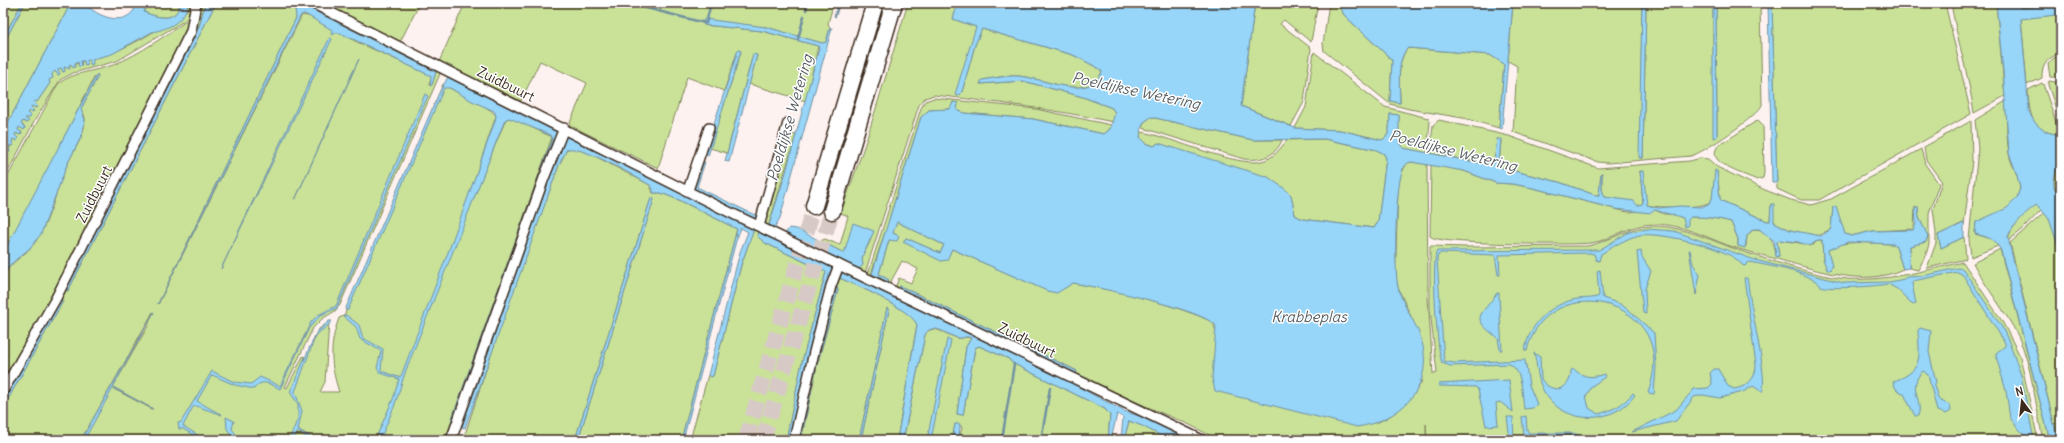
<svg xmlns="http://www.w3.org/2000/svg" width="2064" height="443" font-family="Delius,sans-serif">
<rect width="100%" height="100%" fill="#fef2f0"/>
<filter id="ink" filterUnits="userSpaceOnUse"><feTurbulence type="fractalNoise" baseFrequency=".025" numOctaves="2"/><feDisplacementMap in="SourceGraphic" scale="8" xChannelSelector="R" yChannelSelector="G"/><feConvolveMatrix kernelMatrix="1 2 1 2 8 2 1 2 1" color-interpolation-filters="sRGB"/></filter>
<g filter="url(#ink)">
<!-- green -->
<g fill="#c9e298" stroke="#82865b" fill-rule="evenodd">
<path d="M 3,3 L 22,3 L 3,38 Z"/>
<path d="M 25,3 L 71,3 L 3,132 L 3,44 Z"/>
<path d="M 148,3 L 180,3 C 177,23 158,18 144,12 Z"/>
<path d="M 188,3 L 193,3 L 192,14 L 184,21 L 117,61 L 73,73 L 60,80 L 35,120 L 3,181 L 3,159 L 7,157 L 7,152 L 13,143 L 12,142 L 13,138 L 17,141 L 18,138 L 15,135 L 16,133 L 20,135 L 22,133 L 18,130 L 19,127 L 24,129 L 25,127 L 21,124 L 23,121 L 27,123 L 25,118 L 29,110 L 33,110 L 31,108 L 32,106 L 36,108 L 37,106 L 33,103 L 35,100 L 37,102 L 50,83 L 49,80 L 51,74 L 55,71 L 58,75 L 57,69 L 61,68 L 63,72 L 65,71 L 64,68 L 84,61 L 85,66 L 87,60 L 90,60 L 91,65 L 93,59 C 127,50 158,30 187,10 Z"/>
<path d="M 197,3 L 205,3 L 200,24 L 66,290 L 68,291 L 216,3 L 280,3 L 295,9 L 297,16 L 158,304 L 302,15 L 313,17 L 355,41 L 432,76 L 429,85 L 432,85 L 436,72 L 299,3 L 304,3 L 439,71 L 440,74 L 340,305 L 335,311 L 322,319 L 313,328 L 285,387 L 287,388 L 303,356 L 305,357 L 298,376 L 319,329 L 329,322 L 325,382 L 320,392 L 339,392 C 330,364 329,346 339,318 L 344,316 L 443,84 C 454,92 492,107 496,116 L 466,204 L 469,208 L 506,119 L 512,118 L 552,137 L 448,432 L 443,440 L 317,440 L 297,429 L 312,440 L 292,440 L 294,435 L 290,440 L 82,440 L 112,388 L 152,409 L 113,387 L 148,326 L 153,312 L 81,440 L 3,440 L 3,408 L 63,301 L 61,300 L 3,402 L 3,394 L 165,87 Z"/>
<path d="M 338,3 L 420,3 L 400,42 L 335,11 Z"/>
<path d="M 465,3 L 834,3 L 828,23 L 830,28 L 826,42 L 822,43 L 766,27 L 704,25 L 762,31 L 818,46 L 806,101 L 749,84 L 757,56 L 753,54 L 727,153 L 710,148 L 741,52 L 738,50 L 724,91 L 687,77 L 658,168 L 569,125 L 587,83 L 540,61 L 521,101 L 439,62 Z"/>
<path d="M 908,3 L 958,3 L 953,19 L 976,27 L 962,92 L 975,45 L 982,29 L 1073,55 L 1100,69 L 1102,72 C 1091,101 1047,80 1025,77 C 1012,74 995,78 982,80 L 980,84 L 1023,81 L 1083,97 L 1112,108 L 1115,113 L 1113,122 C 1053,109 994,102 934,95 L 925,98 L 919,105 L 866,270 L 863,273 L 817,250 L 818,248 L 859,269 L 862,258 L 871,239 L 844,253 L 820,241 L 825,239 L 840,245 L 848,216 L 841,213 L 867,138 Z"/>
<path d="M 1255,3 L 1318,3 L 1311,42 L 1284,20 L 1280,24 L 1311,48 L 1304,102 L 1291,126 L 1241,106 Z"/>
<path d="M 1329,3 L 1336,3 L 1345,16 L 1392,60 L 1390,101 L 1400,103 C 1400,87 1396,60 1408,48 L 1490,55 L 1504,64 L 1499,128 L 1463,118 L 1409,109 L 1390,104 L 1324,51 L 1323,44 Z"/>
<path d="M 1513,3 L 1642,3 L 1640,158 L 1643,158 L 1646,3 L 1713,3 L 1714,138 L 1717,136 L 1716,3 L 1760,3 L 1762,105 C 1758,116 1703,153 1691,156 L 1608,163 L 1598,162 L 1513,132 L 1517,66 L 1508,61 Z"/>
<path d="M 1772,3 L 1945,3 L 1971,114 L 1819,200 L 1801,200 L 1777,189 Z"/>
<path d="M 1951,3 L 1996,3 L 2005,96 L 1974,113 C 1969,76 1957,40 1951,3 Z"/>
<path d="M 2019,3 L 2061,3 L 2061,4 L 2021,8 Z"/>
<path d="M 2056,15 L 2059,18 L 2061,53 C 2049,57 2041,64 2042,78 L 2027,85 L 2021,18 Z"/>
<path d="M 192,17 L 191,25 L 84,240 L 3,383 L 3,276 C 13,259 27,255 36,241 C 51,218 56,190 67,165 C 73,151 85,136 85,120 C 85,115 83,112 81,109 L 98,76 L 95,76 L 93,80 L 3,258 L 3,185 L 58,84 C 75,71 94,72 113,65 C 140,54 168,34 192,17 Z"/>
<path d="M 1314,52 L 1385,107 L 1428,118 L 1430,122 L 1427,153 L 1403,148 C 1395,139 1399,126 1399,115 L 1390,114 C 1389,124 1391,136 1382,140 L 1340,130 L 1295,128 L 1306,107 Z"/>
<path d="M 2061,56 L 2061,78 L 2050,77 L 2048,64 L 2054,58 Z"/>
<path d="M 2049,81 L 2061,83 L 2061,124 L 2048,85 Z"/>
<path d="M 2042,83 L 2043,84 L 2060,134 C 2031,134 2029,112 2028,90 Z"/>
<path d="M 934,98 L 1036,109 L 1111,125 L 1110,129 L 1104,134 L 1033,119 L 964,113 L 957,110 L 958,103 L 953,102 L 951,109 L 929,110 L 921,117 L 890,216 L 887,231 L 885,232 L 872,271 L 872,274 L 889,280 L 879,274 L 889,240 L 898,235 L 892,233 L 897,222 L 944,245 L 940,253 L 906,238 L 903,242 L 946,260 L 952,249 L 1048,291 L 1057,292 L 1073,283 C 1116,290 1174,304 1213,322 L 1216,332 L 1376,423 C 1396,415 1412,400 1422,381 L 1413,321 L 1398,288 L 1395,274 L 1396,255 L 1398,187 L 1401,174 L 1407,163 L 1411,162 L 1427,164 L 1428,297 L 1433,374 L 1437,373 L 1430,309 L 1430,246 L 1466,247 L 1588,246 C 1611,241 1630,226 1654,226 C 1685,226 1716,243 1744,252 C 1773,261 1802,271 1832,277 C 1875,285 1921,271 1963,262 L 2002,321 L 2020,356 L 2038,440 L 1427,440 L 1426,424 L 1426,440 L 1219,440 L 1188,424 L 1086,381 L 895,288 L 899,278 L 911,283 L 918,269 L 902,261 L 889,285 L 868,274 L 921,108 L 925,101 ZM 900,286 L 1077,371 L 899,288 Z"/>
<path d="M 2006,101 C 2007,118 2006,136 2009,153 C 2010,163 2017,172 2019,182 C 2024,206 1995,216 1976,222 L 1975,234 L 1992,239 L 1998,246 L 1971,257 L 1969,239 L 1978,149 L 1975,120 Z"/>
<path d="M 1151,117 L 1253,140 L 1282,140 C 1276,156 1261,161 1244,159 L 1143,128 L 1143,123 Z"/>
<path d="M 1439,120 L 1509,136 L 1598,168 L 1690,161 L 1701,158 L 1708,159 L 1717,167 L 1765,190 L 1791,200 L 1811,205 L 1831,199 L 1921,149 L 1925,164 L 1939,184 L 1929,213 L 1929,244 L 1926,255 L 1918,270 L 1909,268 L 1910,246 L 1926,242 L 1928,236 L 1919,218 L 1918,207 L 1915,207 L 1914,229 L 1873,231 L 1851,236 L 1845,234 L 1833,207 L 1831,229 L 1817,236 L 1790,230 L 1774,222 L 1771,204 L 1770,221 L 1767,221 L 1722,201 L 1720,199 L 1717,171 C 1716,178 1714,196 1711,201 C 1705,209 1657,208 1647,205 L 1640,171 L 1643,203 L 1638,206 L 1605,197 L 1602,190 L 1602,173 L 1601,173 L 1599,195 L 1595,195 L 1559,182 L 1502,168 L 1499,165 L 1501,140 L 1497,139 L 1494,164 L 1490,165 L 1430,153 L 1433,125 Z"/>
<path d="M 1758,120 L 1763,125 L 1764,173 L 1763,178 L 1757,180 C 1745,174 1704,164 1718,146 Z"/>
<path d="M 1971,121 L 1972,161 L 1964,225 L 1963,223 L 1938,235 L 1941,248 L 1964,237 L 1966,259 L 1927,268 L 1936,243 L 1936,233 L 1933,209 L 1942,182 L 1926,160 L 1924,147 Z"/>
<path d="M 1142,132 C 1171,137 1238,168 1262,161 C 1274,158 1280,149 1287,140 L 1324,139 L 1377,150 L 1384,154 L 1386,158 L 1378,222 L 1374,228 L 1302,219 L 1295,215 L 1291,195 L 1158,143 L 1154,146 L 1146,143 L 1140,137 Z"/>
<path d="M 790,134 L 796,135 L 769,224 L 775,227 L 775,230 L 762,224 Z"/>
<path d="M 574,148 L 589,153 L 650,185 L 653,193 L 661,193 L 679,200 L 737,229 L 681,440 L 578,440 L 654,199 L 651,198 L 575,440 L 461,440 L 466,431 L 506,309 L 559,165 L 567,149 Z"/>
<path d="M 2061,158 L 2061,190 L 2057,193 C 2051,183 2055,167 2061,158 Z"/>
<path d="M 1431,164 L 1464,171 L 1496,183 L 1512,184 L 1533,188 L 1615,209 L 1628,212 L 1655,210 L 1664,214 L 1673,214 L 1688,220 L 1691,217 C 1705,217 1717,218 1731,222 L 1738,239 L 1738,246 L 1746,246 L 1747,235 L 1754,229 C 1770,229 1774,244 1777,257 L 1779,256 L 1777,242 L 1779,240 L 1813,245 L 1818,240 L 1822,240 L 1823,259 L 1830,270 L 1831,266 L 1828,250 C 1843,238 1875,244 1894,244 L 1896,247 L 1903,269 C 1864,288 1818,270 1780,260 C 1762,255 1744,251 1727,245 C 1704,236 1680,224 1655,224 C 1628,224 1613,240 1591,243 C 1573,245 1435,245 1430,236 Z"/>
<path d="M 2037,205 L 2042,209 L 2022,230 L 2008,241 C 2007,231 2028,208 2037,205 Z"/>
<path d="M 2045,212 L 2053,227 L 2061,254 L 2061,440 L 2058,440 L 2010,243 Z"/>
<path d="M 749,224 L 834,267 L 830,286 L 832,268 L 758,232 L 765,243 L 826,272 L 802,362 L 786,440 L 690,440 L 708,375 L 713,376 L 741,265 L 754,229 L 747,226 Z"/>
<path d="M 2000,249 L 2050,440 L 2043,440 C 2036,408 2032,365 2018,336 C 2005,310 1986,288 1973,263 Z"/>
<path d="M 844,270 L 962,326 L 961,328 L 844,272 L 840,273 L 839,278 C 855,284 912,310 917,324 L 897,440 L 861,440 L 889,310 L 887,308 L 859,440 L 801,440 L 817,365 L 838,290 L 837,287 L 833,287 L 838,273 Z"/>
<path d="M 933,329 C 942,330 949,336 958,338 C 963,339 965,336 971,338 L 966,347 L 957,414 L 963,415 L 975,348 L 979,346 L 1009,359 L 1012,363 L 1105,409 L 1110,415 L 1108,440 L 959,440 L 962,427 L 955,424 L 952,440 L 903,440 L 925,335 L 927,331 Z"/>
<path d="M 1129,421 L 1143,426 L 1169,440 L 1124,440 Z"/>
</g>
<!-- water -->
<g fill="#97d5f9" stroke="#7291a1" fill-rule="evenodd">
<path d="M 22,3 L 25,3 L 3,44 L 3,38 Z"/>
<path d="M 71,3 C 75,3 80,2 84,3 C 87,4 90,9 94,11 C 109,21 131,24 137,3 L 148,3 L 144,12 C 158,18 177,23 180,3 L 188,3 C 185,21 169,29 152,32 L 112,54 L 93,59 L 93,64 L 91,65 L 89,60 L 87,60 L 88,65 L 85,66 L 84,61 L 81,61 L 82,66 L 79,67 L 78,62 L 75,63 L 75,67 L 73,68 L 71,64 L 69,65 L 70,69 L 64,67 L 65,71 L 63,72 L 61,68 L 58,69 L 60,74 L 58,75 L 55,71 L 52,74 L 53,78 L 49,80 L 50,83 L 37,102 L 35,101 L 34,102 L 37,106 L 36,108 L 32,106 L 31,108 L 34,111 L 32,113 L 29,111 L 27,113 L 31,116 L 30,118 L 25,118 L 29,121 L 27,123 L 23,121 L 21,124 L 25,127 L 24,130 L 19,127 L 18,130 L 22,132 L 20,135 L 16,133 L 15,135 L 18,138 L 17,141 L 13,139 L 12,142 L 14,146 L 10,145 L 9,148 L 10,152 L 7,151 L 6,155 L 7,157 L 3,159 L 3,132 Z"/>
<path d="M 205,3 L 216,3 L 68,291 L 66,290 L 192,42 L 200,24 Z"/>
<path d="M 280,3 L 299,3 L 436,72 L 432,85 L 430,86 L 431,76 L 340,33 L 335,33 L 333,35 L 331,34 L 332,30 L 305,14 L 301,15 L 158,304 L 296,18 L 295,9 Z"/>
<path d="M 958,3 L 1255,3 L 1241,106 L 1295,128 L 1340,130 L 1382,140 C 1391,136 1389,124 1390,114 L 1399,115 L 1399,139 L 1403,148 L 1490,165 L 1494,163 L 1497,139 L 1501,139 L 1499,165 L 1502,168 L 1559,182 L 1595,195 L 1599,195 L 1601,173 L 1602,173 L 1602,190 L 1605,197 L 1634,201 L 1638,206 L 1643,203 L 1640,171 L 1643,171 L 1647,205 L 1658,208 L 1680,206 L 1701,207 L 1708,204 L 1712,199 L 1715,170 L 1717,171 L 1720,199 L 1722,201 L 1767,221 L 1770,221 L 1771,204 L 1774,204 L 1774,222 L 1790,230 L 1821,236 L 1831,229 L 1833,207 L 1836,206 L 1845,234 L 1851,236 L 1873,231 L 1913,230 L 1916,224 L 1915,207 L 1918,207 L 1919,218 L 1928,236 L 1926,242 L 1910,246 L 1909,268 L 1903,269 L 1896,247 L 1894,244 L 1848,242 L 1828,250 L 1832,266 L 1830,270 L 1827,270 L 1823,259 L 1822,240 L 1818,240 L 1810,246 L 1798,242 L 1779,240 L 1777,242 L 1779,256 L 1776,257 L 1774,241 L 1759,229 L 1753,229 L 1747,236 L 1745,248 L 1738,246 L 1738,239 L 1731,222 C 1717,218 1705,217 1691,217 L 1688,220 L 1688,226 L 1685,227 L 1683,218 C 1674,214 1665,214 1655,210 L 1651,213 L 1615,209 L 1533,188 L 1512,184 L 1496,183 L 1464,171 L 1411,162 C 1408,163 1406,164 1404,167 C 1395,180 1394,270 1398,287 C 1403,308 1419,325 1423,346 C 1432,391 1398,421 1357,427 L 1215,391 L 1212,378 L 1216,326 C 1205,310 1097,287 1073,283 L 1057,293 L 1047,291 L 952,249 L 947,260 L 941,261 L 903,242 L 906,238 L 940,253 L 944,245 L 897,222 L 893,233 L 899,236 L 897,241 L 889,240 L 879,274 L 889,280 L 889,282 L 872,274 L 921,117 L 929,110 L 950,109 L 953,102 L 958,103 L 957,110 L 964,113 L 1033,119 L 1104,134 L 1110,129 L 1115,113 L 1112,108 L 1083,97 L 1023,81 L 980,84 L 982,80 C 995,78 1012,74 1025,77 C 1048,80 1090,101 1102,72 L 1100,69 L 1073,55 L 982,29 L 975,45 L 962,92 L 960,95 L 957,96 L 955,94 L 976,27 L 953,19 ZM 1151,117 L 1253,140 L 1324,139 L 1377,150 L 1384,154 L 1386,158 L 1378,222 L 1374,228 L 1302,219 L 1295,215 L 1291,195 L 1285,189 L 1268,177 L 1158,143 L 1154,146 L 1146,143 L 1140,137 L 1143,123 Z"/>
<path d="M 1336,3 L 1513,3 L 1502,129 L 1499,128 L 1504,64 L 1490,55 L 1408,48 C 1396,59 1400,88 1400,103 L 1390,101 L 1392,60 L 1345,16 Z"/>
<path d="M 1642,3 L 1646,3 L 1643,158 L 1639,158 Z"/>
<path d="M 1713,3 L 1716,3 L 1717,137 L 1713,138 Z"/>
<path d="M 1768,3 L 1772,3 L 1777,183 L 1772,183 Z"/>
<path d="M 1996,3 L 2019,3 L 2021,8 L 2061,4 L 2061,32 L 2059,18 L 2056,15 L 2021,19 L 2029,111 C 2034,125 2045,135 2061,134 C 2061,141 2062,149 2061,156 C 2060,168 2045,185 2061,196 L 2061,254 L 2049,219 L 2037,205 C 2030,208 2008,230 2008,238 L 2058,440 L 2050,440 L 2001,251 C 1995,239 1988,237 1975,234 L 1976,222 L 2007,208 L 2017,198 L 2020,188 L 2016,172 L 2009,153 L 2003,71 Z"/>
<path d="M 704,19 L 766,27 L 822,43 L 826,42 L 830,28 L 832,28 L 780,218 L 775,227 L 769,225 L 786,172 L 819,48 L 818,46 L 762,31 L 704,25 L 703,24 Z"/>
<path d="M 330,37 L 332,39 L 221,269 Z"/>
<path d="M 738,50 L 741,51 L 708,156 L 704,154 Z"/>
<path d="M 753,54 L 757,55 L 729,162 L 725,161 Z"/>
<path d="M 359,59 L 295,200 L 350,78 Z"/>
<path d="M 97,74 L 98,76 L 81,109 L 85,120 L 81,137 L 67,165 L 41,234 L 30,248 L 11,264 L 3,276 L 3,253 Z"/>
<path d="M 448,77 L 597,152 L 607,155 L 743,225 L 754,229 L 741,265 L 713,376 L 711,377 L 708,375 L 740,252 L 748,232 L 741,228 L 736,241 L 683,440 L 681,440 L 737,229 L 679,200 L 661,193 L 653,193 L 653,189 L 650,185 C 633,176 584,146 567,149 L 559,165 L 465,428 L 462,427 L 549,179 L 563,145 L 563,141 L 557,138 L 554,139 L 548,154 L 452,422 L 451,421 L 552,139 L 550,135 L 509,118 L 505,120 L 406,370 L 394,407 L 380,440 L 375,440 L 393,399 L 399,379 L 380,373 L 377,368 L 381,351 L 360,339 L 356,327 L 343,316 L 346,315 L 359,325 L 363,338 L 383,349 L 381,371 L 398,377 L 401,376 L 450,247 L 495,121 L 496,116 L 494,111 L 472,101 L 450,88 L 444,88 L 348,310 L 345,310 L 439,93 Z"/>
<path d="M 425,94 L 428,96 L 337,308 L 321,315 L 309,328 L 280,389 C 270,384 262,378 254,389 L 235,385 L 212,375 L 197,401 L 222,415 L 196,406 L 193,407 L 183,426 L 206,440 L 202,440 L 183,429 L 179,429 L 178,423 L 181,422 L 212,371 L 234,382 L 251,384 L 260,377 L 280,386 L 311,322 L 318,315 L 336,306 Z"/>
<path d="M 701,162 L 705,162 L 697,187 L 759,217 L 757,220 L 692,187 Z"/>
<path d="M 651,198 L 654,199 L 578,440 L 575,440 Z"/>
<path d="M 853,223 L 874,231 L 862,258 L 863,265 L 859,269 L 785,234 L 789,228 L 797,229 L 844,253 Z"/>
<path d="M 1964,223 L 1964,237 L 1941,248 L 1938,235 Z"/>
<path d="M 1647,229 L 1674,231 L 1755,260 L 1844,283 L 1890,282 L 1904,279 L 1906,277 L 1923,276 L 1958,268 L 1963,269 L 2002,327 L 2009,342 L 2021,375 L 2034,440 L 2028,440 L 2010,418 L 2006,391 L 1996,356 L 1996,353 L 2005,346 L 2005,343 L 1963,275 L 1958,272 L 1913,281 L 1912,283 L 1916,304 L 1913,305 L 1897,289 L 1888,284 C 1878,286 1828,290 1821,286 C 1819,285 1818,283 1817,282 C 1799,270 1770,266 1749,262 L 1745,266 L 1742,265 C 1732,248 1660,232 1640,235 C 1626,238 1613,247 1601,254 L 1599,261 L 1596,260 L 1594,254 L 1589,253 L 1499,255 L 1500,275 L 1498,275 L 1495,255 L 1441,253 L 1438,255 L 1437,259 L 1444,361 L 1454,363 L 1525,360 L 1529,385 L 1537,404 L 1533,408 L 1524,409 C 1522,395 1523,370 1509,364 L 1450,366 L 1442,363 C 1437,353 1431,259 1437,251 L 1599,250 L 1629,232 Z"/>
<path d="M 758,231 L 832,268 L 790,440 L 786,440 L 802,362 L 826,272 L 765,243 L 757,236 Z"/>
<path d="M 1689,250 L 1690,250 L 1693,264 L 1700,275 L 1696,295 Z"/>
<path d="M 1641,251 L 1642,257 L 1651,271 L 1645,289 L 1646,314 L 1643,313 L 1637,252 Z"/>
<path d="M 1600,270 L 1603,298 L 1620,304 L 1630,311 L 1654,333 L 1656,368 L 1654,394 L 1648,393 C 1653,378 1656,363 1652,347 C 1642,310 1599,294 1565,306 C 1552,311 1540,320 1534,333 C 1531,339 1528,344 1527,351 L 1525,351 C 1528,324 1552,303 1577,299 C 1584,298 1593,299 1599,296 L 1597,271 Z"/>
<path d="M 842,272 L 941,320 L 999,345 L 1124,411 L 1139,416 L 1193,440 L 1169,440 L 1142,426 L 1129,421 L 1124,440 L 1121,440 L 1123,417 L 1117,414 L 1111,440 L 1108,440 L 1110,415 L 1105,409 L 1012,363 L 1009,359 L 979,346 L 975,348 L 963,415 L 957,414 L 966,347 L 971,338 C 965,335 964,339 959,338 C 948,337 933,320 925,335 L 903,440 L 897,440 L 917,325 C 912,310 855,284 839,278 Z"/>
<path d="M 1744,278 L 1747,278 L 1748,282 C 1749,304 1769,379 1762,392 L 1753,386 L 1743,392 L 1720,398 L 1703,395 L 1694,397 L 1676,421 L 1632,432 L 1676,410 L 1694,389 L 1708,388 L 1712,384 L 1710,373 L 1714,369 L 1718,369 L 1728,386 L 1734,389 C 1747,387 1756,379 1756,365 Z"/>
<path d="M 900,286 L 1077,371 L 1076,374 L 898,288 Z"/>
<path d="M 837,287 L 838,290 L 817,365 L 801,440 L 798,440 L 817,356 Z"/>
<path d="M 1497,293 L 1499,293 L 1499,296 L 1502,350 L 1500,350 L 1498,338 C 1468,316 1481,317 1497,293 Z"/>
<path d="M 61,300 L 63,301 L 58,310 L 3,408 L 3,402 Z"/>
<path d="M 887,308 L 889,310 L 861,440 L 859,440 Z"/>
<path d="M 154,312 L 113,387 L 153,409 L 113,388 L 84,440 L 81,440 Z"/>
<path d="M 329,321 L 332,321 C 327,328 320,330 315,337 L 295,392 L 302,411 L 298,430 L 316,440 L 312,440 L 298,432 L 292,440 L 289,440 L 298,418 L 298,404 L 290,392 L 316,333 Z"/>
<path d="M 1920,328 L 1931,331 L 1929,352 L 1936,382 L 1934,386 L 1939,400 L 1950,405 L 1951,411 L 1946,414 L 1937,411 L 1928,375 L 1923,371 C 1906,387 1924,400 1918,416 L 1915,416 L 1904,394 L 1896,389 L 1893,382 C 1897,379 1903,378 1907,375 C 1924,364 1918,347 1918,330 Z"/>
<path d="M 947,339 L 951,340 L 931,440 L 927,440 Z"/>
<path d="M 1534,353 L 1540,357 L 1541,379 C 1552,395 1571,391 1571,370 L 1574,369 C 1583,378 1593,378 1604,374 L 1605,377 L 1592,386 L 1586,396 L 1589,408 L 1598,414 C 1613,410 1623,405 1633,393 L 1635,395 C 1614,424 1567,426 1546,395 C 1536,381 1538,365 1534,353 Z"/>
<path d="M 1509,380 L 1513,412 L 1500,402 L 1496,403 L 1498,425 L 1486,426 L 1478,390 L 1476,387 L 1439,386 L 1438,384 Z"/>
<path d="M 1526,416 L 1527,430 L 1529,433 L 1573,433 L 1579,435 L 1579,440 L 1572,435 L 1524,435 L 1522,417 Z"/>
<path d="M 226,417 L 234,421 L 232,429 L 239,438 L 238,440 L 235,440 L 227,429 Z"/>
<path d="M 1507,417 L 1513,417 L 1514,440 L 1510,440 Z"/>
<path d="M 955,424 L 960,424 L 959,440 L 952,440 Z"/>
</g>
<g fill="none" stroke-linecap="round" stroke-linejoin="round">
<!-- stream -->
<g stroke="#7291a1" stroke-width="2.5">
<path d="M 627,3 L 705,23"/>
<path d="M 806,10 L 808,3"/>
<path d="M 835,16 L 839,3"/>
<path d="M 706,23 L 711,3"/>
<path d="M 798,39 L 804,16"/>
<path d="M 1002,440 L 1014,364"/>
<path d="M 1041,440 L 1050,388"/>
</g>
<!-- motorway-tunnel -->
<g stroke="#d7cac6" stroke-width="16" stroke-dasharray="16 8" stroke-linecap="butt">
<path d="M 746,440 L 814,206"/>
<path d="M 763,440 L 832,211"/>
</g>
<defs>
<g id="minor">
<path d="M 312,3 L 729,212 L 1202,440"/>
<path d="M 688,190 L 709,128"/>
<path d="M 759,226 L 788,123"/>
<path d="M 3,391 L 55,300 L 179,55 L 191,31 L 196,3"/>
<path d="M 451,440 L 544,178 L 564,128"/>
<path d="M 794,440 L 814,352 L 831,286 L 839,265"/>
</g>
<g id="motorway">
<path d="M 814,206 L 875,3"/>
<path d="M 832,211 L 894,3"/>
</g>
</defs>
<!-- minor casing -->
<use href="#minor" stroke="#3b2a1e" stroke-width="12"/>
<!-- motorway casing -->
<use href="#motorway" stroke="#3b2a1e" stroke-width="19"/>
<!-- minor -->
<use href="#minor" stroke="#fff" stroke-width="9"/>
<!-- motorway -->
<use href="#motorway" stroke="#fff" stroke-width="16"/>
</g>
</g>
<g text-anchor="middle" stroke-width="3" stroke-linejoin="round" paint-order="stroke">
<!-- street labels -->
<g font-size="14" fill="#3b2a1e" stroke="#fff">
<text transform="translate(506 84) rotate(26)" y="5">Zuidbuurt</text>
<text transform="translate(94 194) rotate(-63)" y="5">Zuidbuurt</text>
<text transform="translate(1027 340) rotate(26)" y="5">Zuidbuurt</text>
</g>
<!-- water labels -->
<g font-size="15" font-style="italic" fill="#575d60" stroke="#fff">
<text transform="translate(1136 91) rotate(12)" y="5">Poeldijkse Wetering</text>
<text transform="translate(790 118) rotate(-74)" y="5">Poeldijkse Wetering</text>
<text transform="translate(1453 151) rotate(14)" y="5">Poeldijkse Wetering</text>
<text x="1309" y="322">Krabbeplas</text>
</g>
</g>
<!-- margin -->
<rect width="2064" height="443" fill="none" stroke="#fff" stroke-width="16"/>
<rect x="8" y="8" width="2048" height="427" fill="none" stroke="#3b2a1e" stroke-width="1.5" filter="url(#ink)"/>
<!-- north arrow -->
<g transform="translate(2022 401) rotate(345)" stroke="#ffffff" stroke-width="3" paint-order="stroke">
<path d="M0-3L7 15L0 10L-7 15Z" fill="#3b2a1e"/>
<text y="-6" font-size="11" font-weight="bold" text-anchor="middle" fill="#3b2a1e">N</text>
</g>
</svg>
